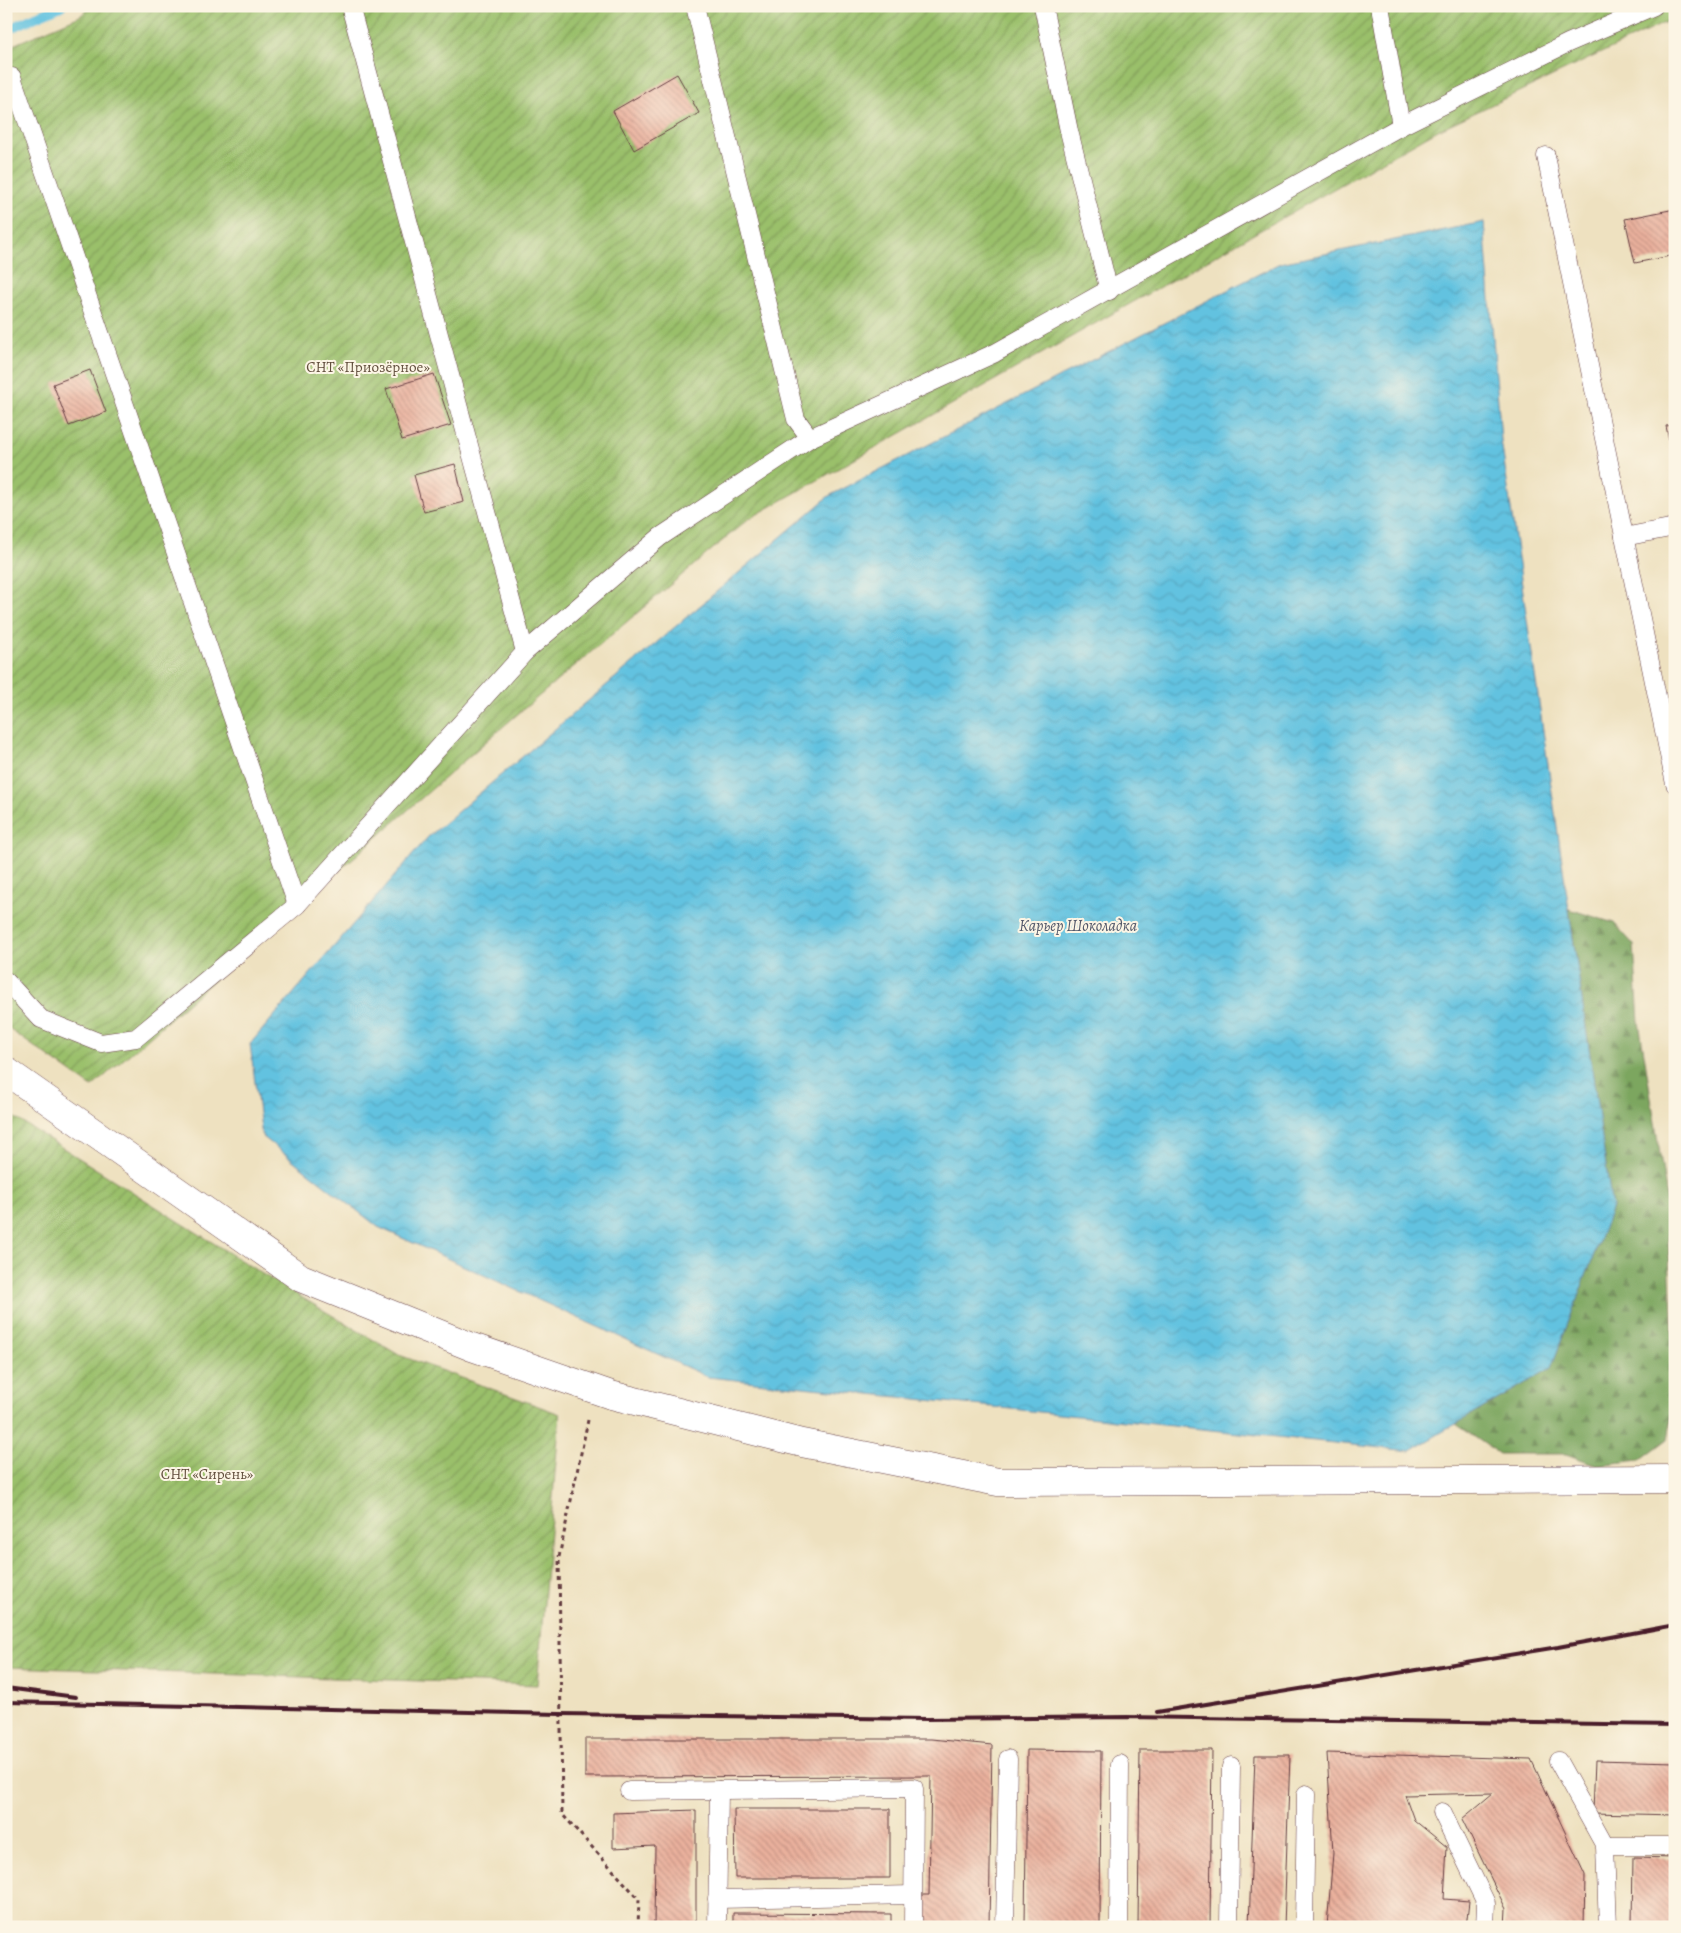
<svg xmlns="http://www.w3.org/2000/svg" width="1681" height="1933" font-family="Alegreya,serif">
<defs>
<pattern id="forest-firs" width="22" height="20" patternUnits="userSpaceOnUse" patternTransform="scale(1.25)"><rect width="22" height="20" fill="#7ba65f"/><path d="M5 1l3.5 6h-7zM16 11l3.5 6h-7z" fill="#67874f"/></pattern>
<pattern id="garden-furrows" width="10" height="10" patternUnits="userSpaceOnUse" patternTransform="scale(1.25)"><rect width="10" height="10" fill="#9ac06b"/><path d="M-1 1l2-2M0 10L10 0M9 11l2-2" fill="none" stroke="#809b58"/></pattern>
<pattern id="water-waves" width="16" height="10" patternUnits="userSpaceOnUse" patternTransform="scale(1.25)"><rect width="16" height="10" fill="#62c2e0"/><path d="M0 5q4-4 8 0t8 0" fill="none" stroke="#57a6c0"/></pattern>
<pattern id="building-back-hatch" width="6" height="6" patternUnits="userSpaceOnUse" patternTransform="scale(1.25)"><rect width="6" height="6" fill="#eab19d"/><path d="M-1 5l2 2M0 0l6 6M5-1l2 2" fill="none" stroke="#c08f80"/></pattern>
</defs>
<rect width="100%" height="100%" fill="#fcf5e5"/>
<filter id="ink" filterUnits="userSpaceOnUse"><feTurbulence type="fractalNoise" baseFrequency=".02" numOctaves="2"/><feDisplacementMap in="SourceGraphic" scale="10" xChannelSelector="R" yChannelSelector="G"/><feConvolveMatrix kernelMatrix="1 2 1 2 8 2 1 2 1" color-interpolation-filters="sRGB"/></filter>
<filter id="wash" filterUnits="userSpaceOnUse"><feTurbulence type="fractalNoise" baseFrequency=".0096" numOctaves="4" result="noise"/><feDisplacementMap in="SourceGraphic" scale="20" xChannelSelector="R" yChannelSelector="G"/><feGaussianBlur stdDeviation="1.12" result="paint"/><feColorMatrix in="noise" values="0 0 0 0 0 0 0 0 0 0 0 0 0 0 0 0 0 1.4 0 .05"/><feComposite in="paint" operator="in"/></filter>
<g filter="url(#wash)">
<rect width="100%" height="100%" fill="#eee1c0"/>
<!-- forest -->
<path fill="url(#forest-firs)" stroke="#626245" d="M 1569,909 L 1614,923 L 1634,945 L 1639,1022 L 1666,1192 L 1675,1380 L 1675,1401 L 1668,1439 L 1640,1460 L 1597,1465 L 1566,1454 L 1499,1454 L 1456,1424 L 1551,1368 L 1612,1207 Z"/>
<!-- garden -->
<g fill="url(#garden-furrows)" stroke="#72704b">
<path d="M 92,6 L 1675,6 L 1675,18 L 1438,130 L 747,520 L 506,724 L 92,1087 L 6,1027 L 6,48 L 80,16 Z"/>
<path d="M 6,1112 L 264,1275 L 399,1355 L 560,1414 L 537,1685 L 6,1667 Z"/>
</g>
<!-- water -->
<path fill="url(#water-waves)" stroke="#567086" d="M 1484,222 L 1501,440 L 1612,1207 L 1551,1368 L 1410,1451 L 708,1377 L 378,1227 L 262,1136 L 250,1044 L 428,837 L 829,496 L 1280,263 Z"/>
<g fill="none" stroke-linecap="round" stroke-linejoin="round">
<!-- stream -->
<path stroke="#62c2e0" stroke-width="10" d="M 6,30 L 61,6"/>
</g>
<g id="blocks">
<!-- building -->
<g fill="url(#building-back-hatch)">
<path d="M 677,74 L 699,113 L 634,150 L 613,111 Z"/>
<path d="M 1675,209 L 1675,255 L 1635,263 L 1625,219 Z"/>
<path d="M 90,370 L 106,412 L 69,426 L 53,384 Z"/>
<path d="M 434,374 L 451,425 L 402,440 L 386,389 Z"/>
<path d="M 1675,425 L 1675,465 L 1674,466 L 1666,426 Z"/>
<path d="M 455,464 L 464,502 L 424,512 L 414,475 Z"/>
<path d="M 585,1739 L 931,1739 L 992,1745 L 989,1927 L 913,1927 L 913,1895 L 929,1895 L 931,1776 L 585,1777 Z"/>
<path d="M 1027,1750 L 1101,1751 L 1100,1927 L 1025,1927 Z"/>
<path d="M 1140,1750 L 1212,1750 L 1210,1927 L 1138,1927 Z"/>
<path d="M 1327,1753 L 1531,1759 L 1585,1875 L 1584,1927 L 1505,1927 L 1506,1909 L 1462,1819 L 1493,1793 L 1405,1795 L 1414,1820 L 1447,1847 L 1444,1899 L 1469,1901 L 1466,1927 L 1327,1927 L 1333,1853 Z"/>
<path d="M 1255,1755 L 1290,1755 L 1284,1927 L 1249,1927 Z"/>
<path d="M 1595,1760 L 1675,1762 L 1675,1815 L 1593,1813 Z"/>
<path d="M 734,1809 L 890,1809 L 890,1878 L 735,1878 Z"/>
<path d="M 696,1810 L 696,1927 L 654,1927 L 655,1846 L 613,1848 L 613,1813 Z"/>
<path d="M 1633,1857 L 1675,1858 L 1675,1926 L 1632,1925 Z"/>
<path d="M 733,1913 L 891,1914 L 891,1927 L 733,1927 Z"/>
</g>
</g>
</g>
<g filter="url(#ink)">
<use href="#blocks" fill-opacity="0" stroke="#633c41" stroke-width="1"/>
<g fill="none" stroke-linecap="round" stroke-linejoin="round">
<defs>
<g id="lane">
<path d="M 350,6 L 525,652"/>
<path d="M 695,6 L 796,419 L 810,438"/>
<path d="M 1043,6 L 1069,131 L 1109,291"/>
<path d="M 1380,6 L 1401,126"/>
<path d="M 12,77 L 297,905"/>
<path d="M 1546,156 L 1675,784"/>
<path d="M 1624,537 L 1675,527"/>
<path d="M 6,981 L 41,1019 L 101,1043 L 136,1038 L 297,905 L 525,652 L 660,537 L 810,438 L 995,353 L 1401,126 L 1568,43 L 1654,6"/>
<path d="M 1558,1761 L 1605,1846 L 1608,1927"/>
<path d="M 629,1791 L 914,1788 L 913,1927"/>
<path d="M 1442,1812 L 1486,1903 L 1485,1927"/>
<path d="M 1605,1846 L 1675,1846"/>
<path d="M 717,1899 L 913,1895"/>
<path d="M 717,1927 L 719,1790"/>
<path d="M 1005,1927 L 1008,1759"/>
<path d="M 1119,1927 L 1120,1764"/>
<path d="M 1229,1927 L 1231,1766"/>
<path d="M 1304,1927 L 1306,1794"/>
</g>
<path id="street" d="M 6,1071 L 301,1278 L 472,1347 L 611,1395 L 802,1443 L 998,1482 L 1675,1479"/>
</defs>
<!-- lane casing -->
<use href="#lane" stroke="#633c41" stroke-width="19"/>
<!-- street casing -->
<use href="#street" stroke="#633c41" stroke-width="29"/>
<!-- path -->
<path stroke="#633c41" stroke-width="3" stroke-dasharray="4 4" stroke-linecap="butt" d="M 588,1420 L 559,1557 L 562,1814 L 639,1899 L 638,1927"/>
<!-- lane -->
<use href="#lane" stroke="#fff" stroke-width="18"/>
<!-- street -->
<use href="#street" stroke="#fff" stroke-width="28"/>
<!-- rail -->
<g stroke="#4a1f2b" stroke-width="4">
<path d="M 6,1688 L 76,1697"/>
<path d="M 6,1702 L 560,1714 L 927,1719 L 1127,1717 L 1675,1725"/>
<path d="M 1157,1712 L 1558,1647 L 1675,1625"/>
</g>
</g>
</g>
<g text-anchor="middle" stroke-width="4" stroke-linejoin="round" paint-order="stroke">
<!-- park labels -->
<g font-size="15" fill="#624f3e" stroke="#fcf5e5">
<text x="368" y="372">СНТ «Приозёрное»</text>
<text x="207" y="1479">СНТ «Сирень»</text>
</g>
<!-- water labels -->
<g font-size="16" font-style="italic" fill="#52586a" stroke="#fcf5e5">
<text x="1078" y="931">Карьер Шоколадка</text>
</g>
</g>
<!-- margin -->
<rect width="1681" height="1933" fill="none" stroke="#fcf5e5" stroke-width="25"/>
</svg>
